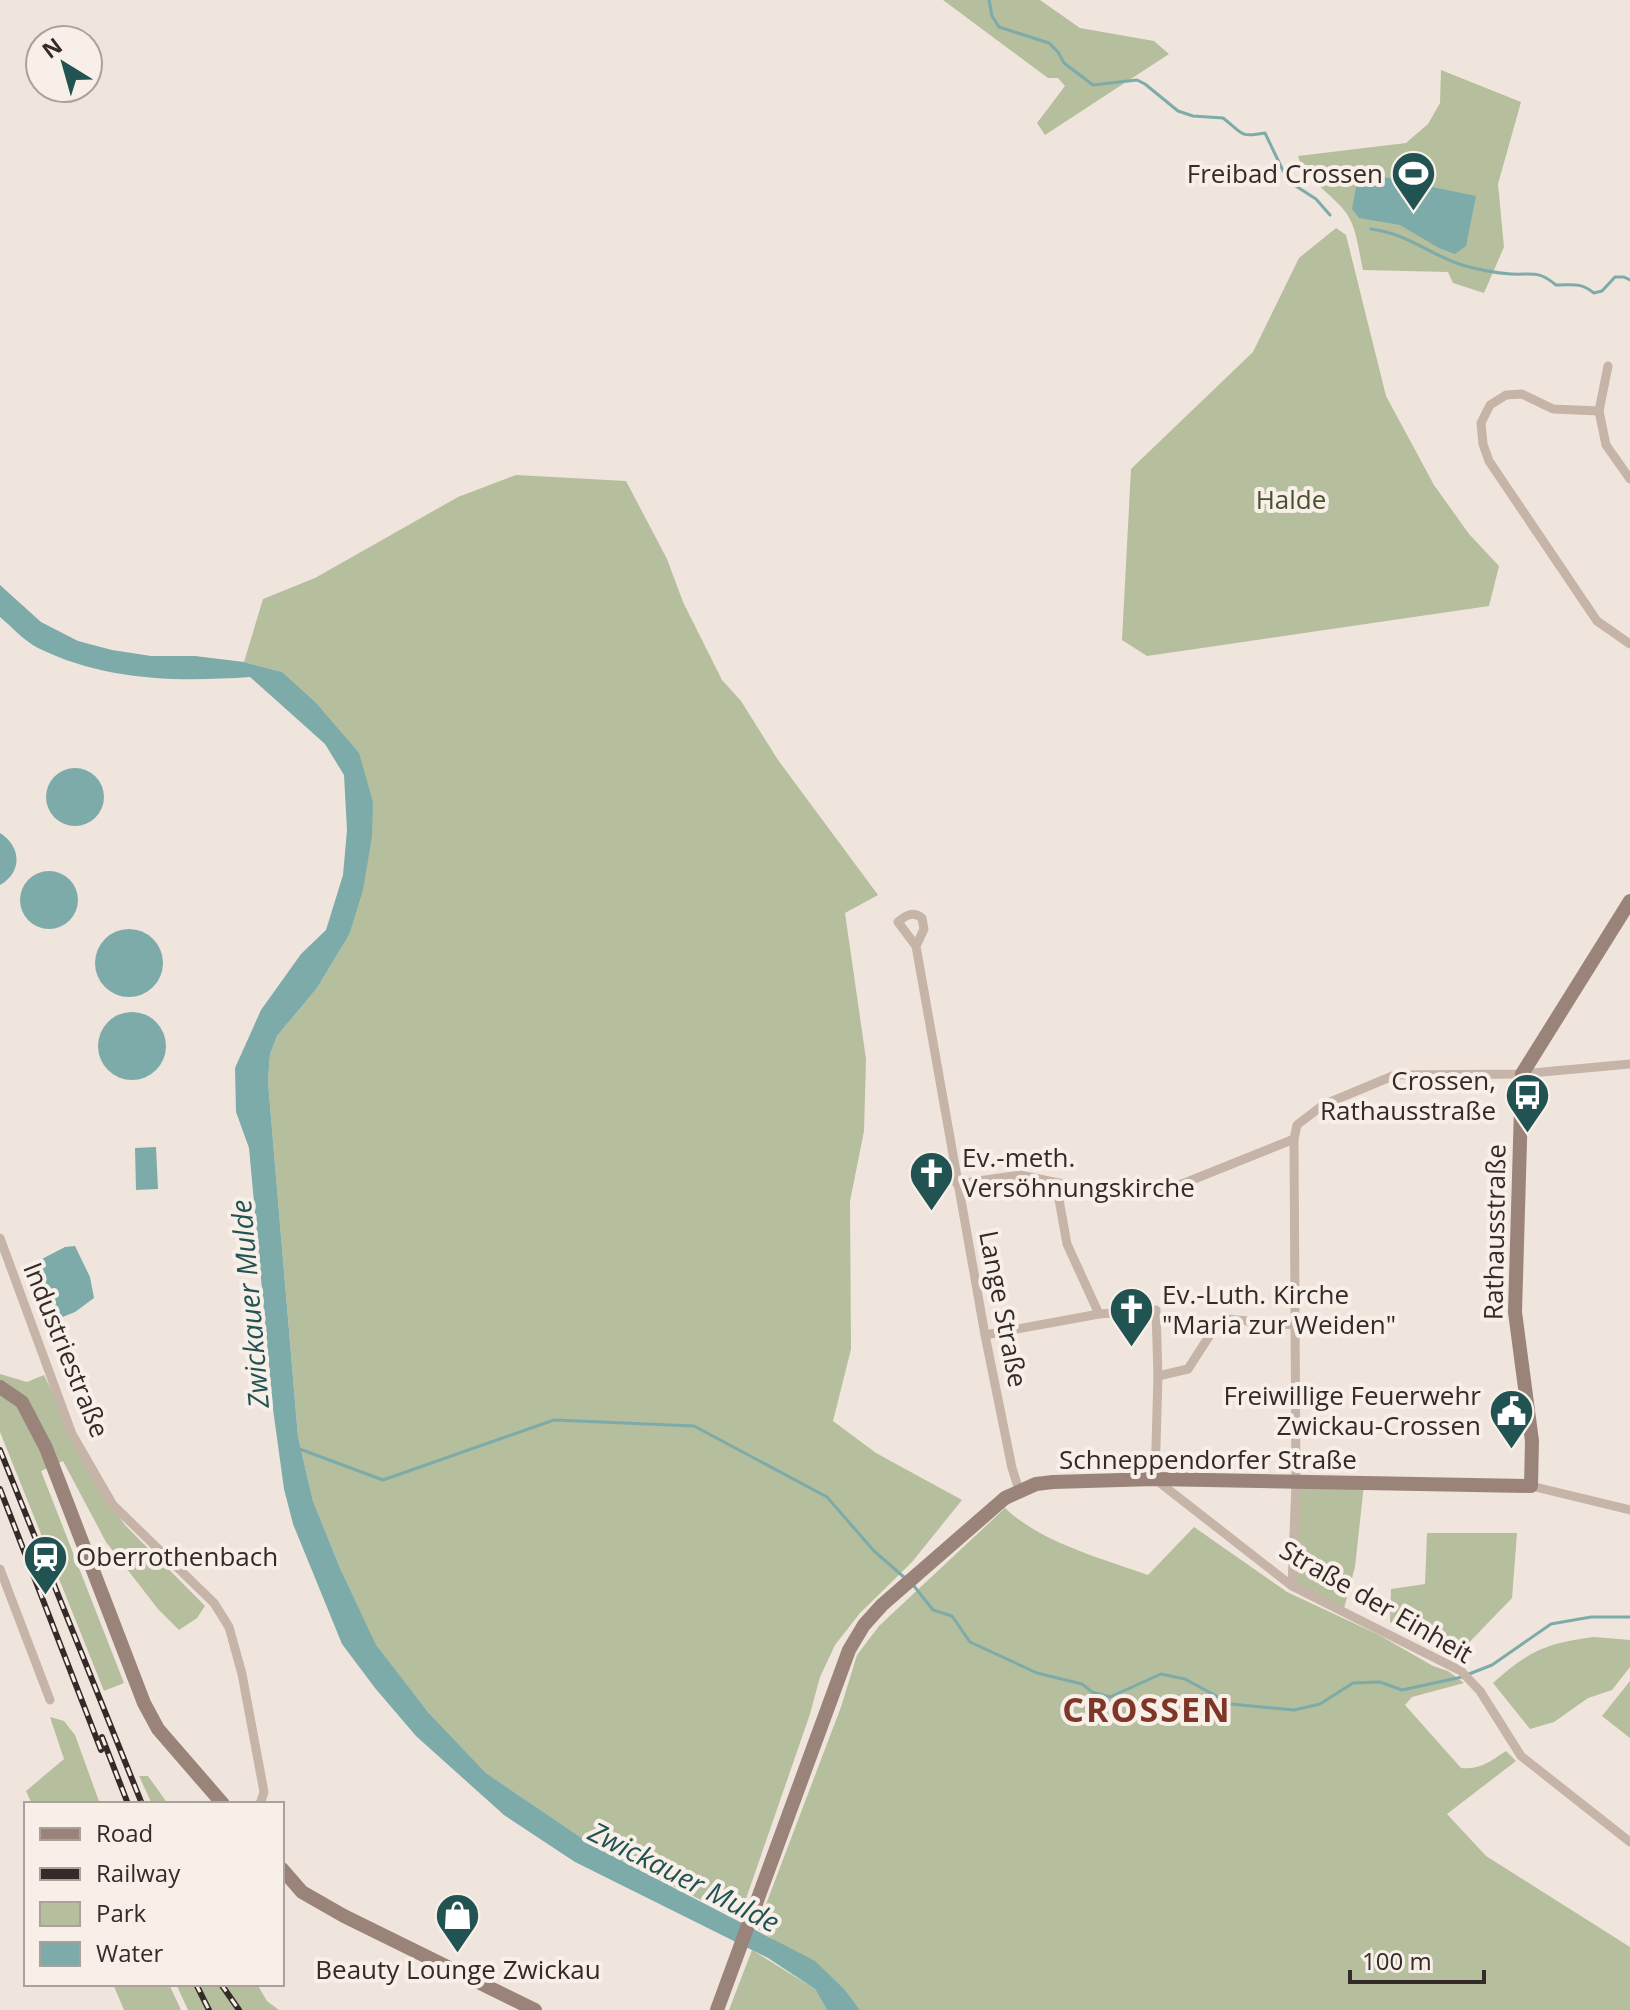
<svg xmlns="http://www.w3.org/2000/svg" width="1630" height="2010" font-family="'Open Sans',sans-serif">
<rect width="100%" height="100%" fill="#f0e5dc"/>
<!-- green -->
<g fill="#b5be9d">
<path d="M 943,0 L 1040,0 L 1080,28 L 1154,41 L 1169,54 L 1045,135 L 1037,123 L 1065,86 L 1058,78 L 1048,78 Z"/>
<path d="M 1441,70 L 1521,102 L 1498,184 L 1504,247 L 1484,293 L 1453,283 L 1448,272 L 1363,270 C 1359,253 1357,229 1347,214 C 1333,194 1305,180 1298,156 L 1406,143 L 1428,124 L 1440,103 Z"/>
<path d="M 1336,228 L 1346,235 L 1386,396 L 1434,485 L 1469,534 L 1499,566 L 1489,606 L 1147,656 L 1122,640 L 1131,469 L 1253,352 L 1299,258 Z"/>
<path d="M 516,475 L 626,481 L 667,559 L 683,602 L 722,680 L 741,701 L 778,760 L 878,895 L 845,913 L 866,1059 L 864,1131 L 850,1201 L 851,1349 L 833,1421 L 876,1453 L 962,1500 L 912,1562 L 860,1613 L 835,1645 L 820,1677 L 810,1714 L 739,1919 L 595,1847 L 486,1773 L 428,1712 L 376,1646 L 340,1568 L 313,1501 L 298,1437 L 268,1082 L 270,1054 L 277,1036 L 317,988 L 349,935 L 373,802 L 282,672 L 244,662 L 263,599 L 315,578 L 458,497 Z"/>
<path d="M 0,1374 L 27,1382 L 44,1375 L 99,1489 L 125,1525 L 205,1606 L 197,1618 L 179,1630 L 158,1609 L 106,1542 L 63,1461 L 41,1471 L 124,1683 L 104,1691 L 0,1432 Z"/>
<path d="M 1296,1483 L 1364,1484 L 1355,1567 L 1343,1612 L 1292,1586 Z"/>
<path d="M 1005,1508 C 1040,1542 1103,1559 1148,1575 L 1194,1527 L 1287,1592 L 1379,1635 L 1433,1666 L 1448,1671 L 1464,1683 L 1412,1697 L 1405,1705 L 1461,1768 C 1480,1770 1491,1761 1506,1751 L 1516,1761 L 1447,1814 L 1486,1856 L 1630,1947 L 1630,2010 L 860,2010 L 846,1991 L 757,1928 L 841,1707 L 857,1655 L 879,1626 Z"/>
<path d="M 1427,1533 L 1517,1533 L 1512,1598 L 1457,1655 L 1390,1622 L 1391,1589 L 1425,1584 Z"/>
<path d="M 1594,1637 L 1630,1640 L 1630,1667 L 1612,1690 L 1588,1698 L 1554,1722 L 1530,1729 L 1493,1683 C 1528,1651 1547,1643 1594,1637 Z"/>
<path d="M 1630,1681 L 1630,1738 L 1602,1716 Z"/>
<path d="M 50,1717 L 64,1721 L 75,1735 L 100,1804 L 32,1804 L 26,1791 L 64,1759 Z"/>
<path d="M 139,1776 L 148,1776 L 168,1804 L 152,1804 Z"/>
<path d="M 752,1950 L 815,1989 L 827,2010 L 729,2010 Z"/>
<path d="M 113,1984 L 169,1984 L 181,2010 L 124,2010 Z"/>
<path d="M 176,1984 L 257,1984 L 267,2001 L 279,2010 L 188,2010 Z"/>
</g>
<!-- water -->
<g fill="#7dabaa">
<path d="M 1359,172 L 1476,196 L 1466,246 L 1455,254 L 1439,248 L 1400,225 L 1359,218 L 1352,209 Z"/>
<path d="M 0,585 L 41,622 L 78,641 L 112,650 L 151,656 L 195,656 L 244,662 L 282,672 L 316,703 L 359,753 L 373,802 L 372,836 L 363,890 L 349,935 L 317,988 L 277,1036 L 270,1054 L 268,1082 L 298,1437 L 313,1501 L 340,1568 L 376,1645 L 428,1712 L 486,1773 L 595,1847 L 815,1961 L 846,1991 L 860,2010 L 827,2010 L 815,1989 L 768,1958 L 575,1862 L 504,1815 L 416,1736 L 375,1688 L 342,1644 L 293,1524 L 284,1489 L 273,1409 L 249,1148 L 236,1112 L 235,1068 L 261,1010 L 301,954 L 326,930 L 343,875 L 347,830 L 344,775 L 325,744 L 250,677 C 177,682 105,681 38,648 C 24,641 12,627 0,617 Z"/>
<circle cx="75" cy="797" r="29"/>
<path d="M 0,833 C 21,846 23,872 0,885 Z"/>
<circle cx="49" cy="900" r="29"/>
<circle cx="129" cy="963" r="34"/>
<circle cx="132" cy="1046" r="34"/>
<path d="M 156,1147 L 158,1189 L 136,1190 L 135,1148 Z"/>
<path d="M 75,1246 L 90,1277 L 94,1298 L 75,1312 L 60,1318 C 44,1306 39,1281 38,1261 L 65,1247 Z"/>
</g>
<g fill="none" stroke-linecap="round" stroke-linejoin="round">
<!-- stream -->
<g stroke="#7dabaa" stroke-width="3">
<path d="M 989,0 L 992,16 L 999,27 L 1049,43 L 1058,52 L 1064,63 L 1093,85 L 1137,80 L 1145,84 L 1178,111 L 1193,116 L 1223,118 C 1243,133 1238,138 1265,133 L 1288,181 L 1316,199 L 1330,215"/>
<path d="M 1371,229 C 1409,234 1428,254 1462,265 C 1476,269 1496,273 1511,274 C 1533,275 1538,270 1556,285 C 1572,285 1580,282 1594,293 L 1602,291 L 1615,277 L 1624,277 L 1630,280"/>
<path d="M 297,1448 L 383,1480 L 554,1420 L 694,1426 L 827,1497 L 874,1551 L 905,1578"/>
<path d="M 914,1586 L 933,1610 L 952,1616 L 970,1642 L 1037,1673 L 1082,1684 L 1092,1692 L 1110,1697 L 1161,1674 L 1185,1679 L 1231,1704 L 1294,1710 L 1320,1704 L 1353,1683 L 1380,1682 L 1402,1690 L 1462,1677"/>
<path d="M 1469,1674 L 1492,1665 L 1551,1624 L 1591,1617 L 1630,1617"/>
</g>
<!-- street -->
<g stroke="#c7b4a8" stroke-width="9">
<path d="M 1608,366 L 1599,411 L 1606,445 L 1630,479"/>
<path d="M 1599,411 L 1553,409 L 1522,394 L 1506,395 L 1490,405 L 1481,423 L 1483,444 L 1489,461 L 1597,621 L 1630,644"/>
<path d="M 916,946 L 924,929 L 922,918 C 913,911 906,915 898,922 L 916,946 L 985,1335 L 1012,1468 L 1019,1490"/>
<path d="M 1056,1183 L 1067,1244 L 1099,1314"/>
<path d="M 957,1184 L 1020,1175 L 1097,1191 L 1177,1186 L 1294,1139 L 1297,1125 L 1323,1105 L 1395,1075 L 1522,1074 L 1630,1064"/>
<path d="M 0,1238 L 72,1434 L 113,1505 L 214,1603 L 229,1627 L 242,1674 L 264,1792 L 260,1804"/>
<path d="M 985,1335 L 1099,1314 L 1156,1310 L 1158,1376 L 1155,1479 L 1292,1586 L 1461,1671 L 1480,1691 L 1521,1756 L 1630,1842"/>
<path d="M 1158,1376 L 1188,1369 L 1217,1324 L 1226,1319 L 1294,1325"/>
<path d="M 1531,1486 L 1630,1510"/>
<path d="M 0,1569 L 50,1700"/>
<path d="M 1292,1586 L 1296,1483 L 1294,1139"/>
</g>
<!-- secondary -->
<g stroke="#9a847a" stroke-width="14">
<path d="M 0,1387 L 22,1402 L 46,1448 L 144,1703 L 158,1729 L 223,1804"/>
<path d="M 282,1869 L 302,1892 L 344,1916 L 535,2010"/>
<path d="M 717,2010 L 849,1650 L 864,1625 L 882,1605 L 1005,1498 L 1036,1484 L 1053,1482 L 1155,1479 L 1531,1486 L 1532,1441 L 1515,1312 L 1522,1074 L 1630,901"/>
</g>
<defs>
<g id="rail">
<path d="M 0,1450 L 142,1804"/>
<path d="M 0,1489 L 101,1750"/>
<path d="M 102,1737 L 128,1804"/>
<path d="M 196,1984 L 209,2010"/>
<path d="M 221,1984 L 239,2010"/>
</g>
</defs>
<!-- rail casing -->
<use href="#rail" stroke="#342b28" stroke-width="6"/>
<!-- rail -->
<use href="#rail" stroke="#f8efe8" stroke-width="3" stroke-dasharray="9" stroke-linecap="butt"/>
</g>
<!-- icons -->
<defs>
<symbol id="stadium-pin" viewBox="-11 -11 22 30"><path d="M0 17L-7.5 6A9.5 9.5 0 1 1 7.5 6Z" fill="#215353" stroke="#f8efe8"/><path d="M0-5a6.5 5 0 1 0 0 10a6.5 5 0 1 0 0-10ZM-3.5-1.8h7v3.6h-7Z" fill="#fff"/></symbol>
<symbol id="bus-pin" viewBox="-11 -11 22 30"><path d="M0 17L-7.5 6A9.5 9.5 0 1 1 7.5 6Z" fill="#215353" stroke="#f8efe8"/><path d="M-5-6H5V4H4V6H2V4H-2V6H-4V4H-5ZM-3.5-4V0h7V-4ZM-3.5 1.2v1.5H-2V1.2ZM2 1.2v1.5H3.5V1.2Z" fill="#fff"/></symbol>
<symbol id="church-pin" viewBox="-11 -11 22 30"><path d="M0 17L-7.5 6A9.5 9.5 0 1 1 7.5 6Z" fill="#215353" stroke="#f8efe8"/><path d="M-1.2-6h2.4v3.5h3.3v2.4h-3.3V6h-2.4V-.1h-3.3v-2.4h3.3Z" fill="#fff"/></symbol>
<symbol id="civic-pin" viewBox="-11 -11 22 30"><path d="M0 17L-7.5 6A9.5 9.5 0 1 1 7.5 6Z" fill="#215353" stroke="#f8efe8"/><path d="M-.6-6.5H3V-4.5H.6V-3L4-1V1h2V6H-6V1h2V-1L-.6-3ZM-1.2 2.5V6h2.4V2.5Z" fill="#fff"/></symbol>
<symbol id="station-pin" viewBox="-11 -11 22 30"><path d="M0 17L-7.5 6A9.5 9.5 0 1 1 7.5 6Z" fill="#215353" stroke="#f8efe8"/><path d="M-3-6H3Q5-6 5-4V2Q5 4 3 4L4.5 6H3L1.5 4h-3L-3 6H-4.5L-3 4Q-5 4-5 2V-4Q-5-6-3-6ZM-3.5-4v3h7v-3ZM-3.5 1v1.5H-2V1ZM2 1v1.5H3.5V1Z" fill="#fff"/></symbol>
<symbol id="shop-pin" viewBox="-11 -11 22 30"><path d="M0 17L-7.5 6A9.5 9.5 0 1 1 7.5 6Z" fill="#215353" stroke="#f8efe8"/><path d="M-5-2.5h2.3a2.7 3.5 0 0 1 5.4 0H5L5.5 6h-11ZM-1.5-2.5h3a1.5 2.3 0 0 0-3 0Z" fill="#fff"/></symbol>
</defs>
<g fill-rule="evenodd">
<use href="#stadium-pin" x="1388" y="148" width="51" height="69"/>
<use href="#bus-pin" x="1502" y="1070" width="51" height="69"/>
<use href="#church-pin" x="906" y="1148" width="51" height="69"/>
<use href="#church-pin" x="1106" y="1284" width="51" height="69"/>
<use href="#civic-pin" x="1486" y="1386" width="51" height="69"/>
<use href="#station-pin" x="20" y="1532" width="51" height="69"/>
<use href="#shop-pin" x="432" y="1890" width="51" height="69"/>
</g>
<g text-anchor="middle" stroke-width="8" stroke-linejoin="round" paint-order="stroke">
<!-- poi labels -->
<g font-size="26" fill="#342b28" stroke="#f8efe8" text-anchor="end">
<text x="1383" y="183">Freibad Crossen</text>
<text x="1496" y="1090">Crossen,<tspan x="1496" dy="30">Rathausstraße</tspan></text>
<text x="962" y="1167" text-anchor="start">Ev.-meth.<tspan x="962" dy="30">Versöhnungskirche</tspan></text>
<text x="1162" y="1304" text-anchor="start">Ev.-Luth. Kirche<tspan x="1162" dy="30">"Maria zur Weiden"</tspan></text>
<text x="1481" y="1405">Freiwillige Feuerwehr<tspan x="1481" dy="30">Zwickau-Crossen</tspan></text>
<text x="76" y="1566" text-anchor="start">Oberrothenbach</text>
<text x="458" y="1979" text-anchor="middle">Beauty Lounge Zwickau</text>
</g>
<!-- park labels -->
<g font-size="26" fill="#46512e" stroke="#f8efe8">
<text x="1291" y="509">Halde</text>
</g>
<!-- street labels -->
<g font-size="26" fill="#342b28" stroke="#f8efe8">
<text transform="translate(1495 1232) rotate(-89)" y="9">Rathausstraße</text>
<text transform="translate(1003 1309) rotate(79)" y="9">Lange Straße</text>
<text transform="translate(66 1350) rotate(68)" y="9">Industriestraße</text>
<text x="1208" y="1469">Schneppendorfer Straße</text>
<text transform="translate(1376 1602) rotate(30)" y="9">Straße der Einheit</text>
</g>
<!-- water labels -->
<g font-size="28" font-style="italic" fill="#215353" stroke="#f8efe8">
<text transform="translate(250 1304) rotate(-95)" y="10">Zwickauer Mulde</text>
<text transform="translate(684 1877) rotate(27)" y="10">Zwickauer Mulde</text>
</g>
<!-- district labels -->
<g font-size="34" font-weight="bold" letter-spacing="2" fill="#7d3627" stroke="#f8efe8">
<text x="1147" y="1722">CROSSEN</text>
</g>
</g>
<!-- legend -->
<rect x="24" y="1802" width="260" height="184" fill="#f8efe8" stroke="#aaa19b" stroke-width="2"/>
<rect x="40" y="1828" width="40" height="12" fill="#9a847a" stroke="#aaa19b" stroke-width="2"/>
<text x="96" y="1842" font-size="24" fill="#342b28">Road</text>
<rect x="40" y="1868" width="40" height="12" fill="#342b28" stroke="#aaa19b" stroke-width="2"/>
<text x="96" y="1882" font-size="24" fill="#342b28">Railway</text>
<rect x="40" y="1902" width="40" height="24" fill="#b5be9d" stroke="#aaa19b" stroke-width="2"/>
<text x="96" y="1922" font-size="24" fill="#342b28">Park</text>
<rect x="40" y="1942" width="40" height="24" fill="#7dabaa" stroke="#aaa19b" stroke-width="2"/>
<text x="96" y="1962" font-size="24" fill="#342b28">Water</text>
<!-- north arrow -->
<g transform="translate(64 64) rotate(323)"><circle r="38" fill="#f8efe8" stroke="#aaa19b" stroke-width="2"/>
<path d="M0-6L14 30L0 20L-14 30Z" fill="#215353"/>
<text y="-12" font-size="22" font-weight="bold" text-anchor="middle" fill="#342b28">N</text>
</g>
<!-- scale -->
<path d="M1350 1970v12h134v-12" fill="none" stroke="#342b28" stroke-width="4"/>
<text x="1362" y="1970" font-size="24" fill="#342b28" stroke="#f8efe8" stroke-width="6" paint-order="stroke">100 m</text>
</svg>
